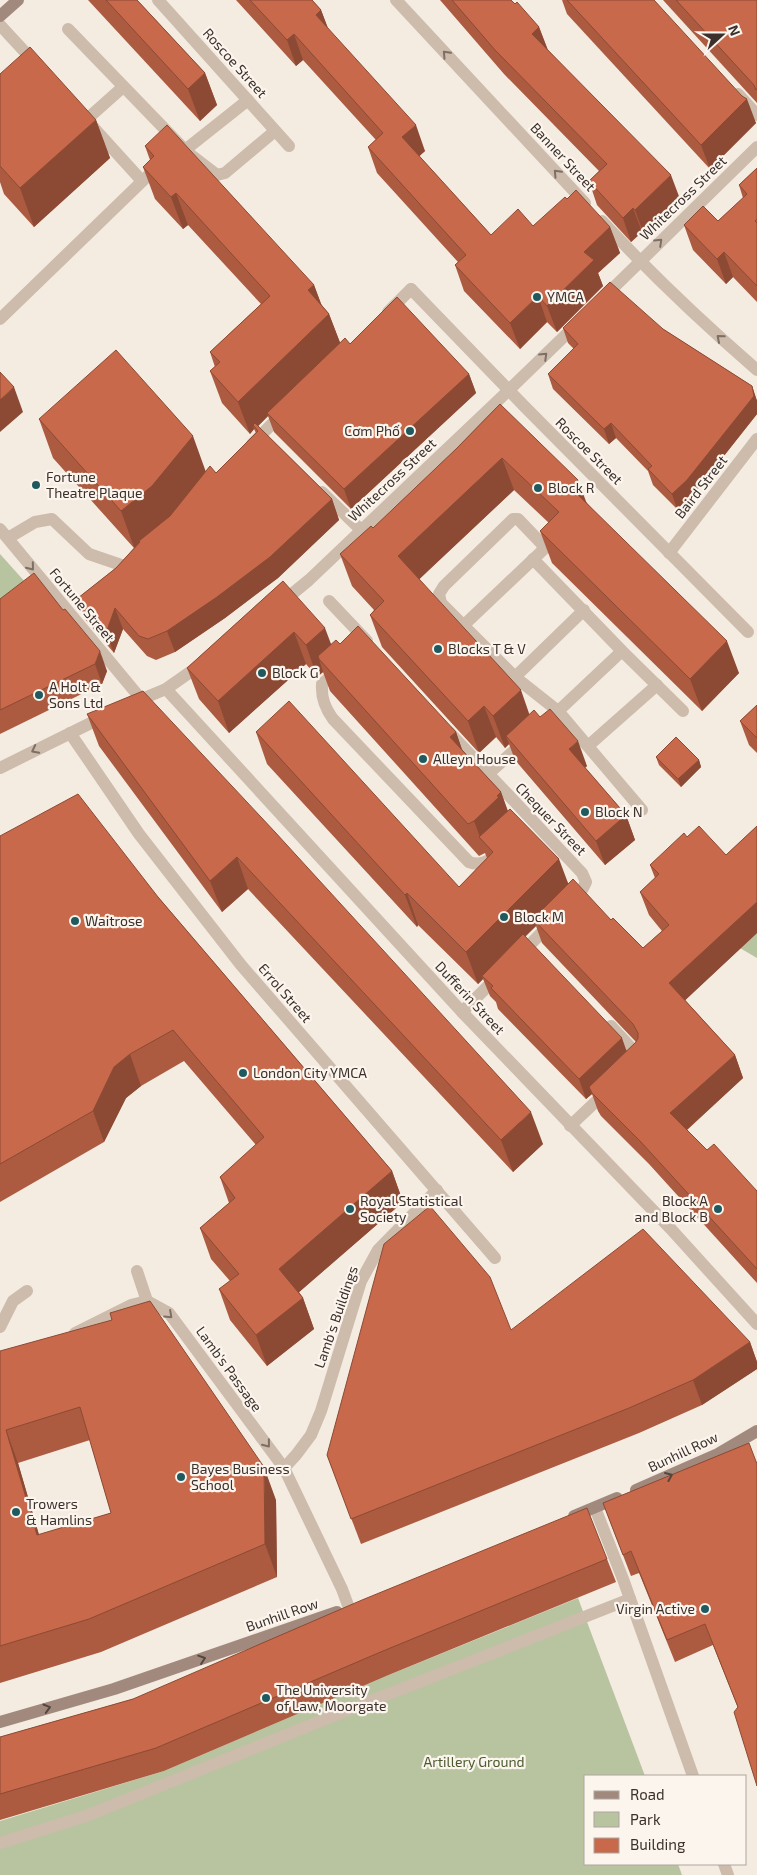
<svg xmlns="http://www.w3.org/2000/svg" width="757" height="1875" font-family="'Exo 2',sans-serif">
<rect width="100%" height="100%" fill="#f4ebe1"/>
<!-- green -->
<g fill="#b8c4a0">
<path d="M 0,554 L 35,593 L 0,620 Z"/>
<path d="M 757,923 L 757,958 L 733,944 Z"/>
<path d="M 578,1598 L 645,1776 L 586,1776 L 586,1864 L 678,1864 L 682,1875 L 0,1875 L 0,1821 L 164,1771 L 391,1674 Z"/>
</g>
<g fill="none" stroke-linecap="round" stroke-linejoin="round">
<!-- lane -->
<g stroke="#cdbbac" stroke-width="12">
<path d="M 0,25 L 36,64"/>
<path d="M 68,29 L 185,150 L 248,100"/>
<path d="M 86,120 L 123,87"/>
<path d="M 93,127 L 142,181"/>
<path d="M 191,155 L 217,175 L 225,173 L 275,131"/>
<path d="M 388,312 L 411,289"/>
<path d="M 0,319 L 158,166"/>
<path d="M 252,444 L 282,414"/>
<path d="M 8,538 L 35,522 L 52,519 L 89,554 L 127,567 L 133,561"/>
<path d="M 669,553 L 757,439"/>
<path d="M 533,559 L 622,651 L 683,711"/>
<path d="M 464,625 L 543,550 L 542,544 L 518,519 L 513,519 L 444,586 L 439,594 L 441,603 L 515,677 L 558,711 L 642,810"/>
<path d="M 338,670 L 322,684 C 321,698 325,708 333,719 L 469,862 C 480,866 488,862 496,854"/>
<path d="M 515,677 L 584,610"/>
<path d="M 553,716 L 622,651"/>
<path d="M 588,746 L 657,685"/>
<path d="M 488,774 L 525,741"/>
<path d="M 137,1271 L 147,1301"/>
<path d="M 0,1327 L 13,1301 L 27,1291"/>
<path d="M 595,1508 L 623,1579 L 693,1776"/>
<path d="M 0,1843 L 86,1816 L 343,1712 L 630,1599"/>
<path d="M 724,1864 L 728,1875"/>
</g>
<!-- street -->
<g stroke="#cdbbac" stroke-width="12">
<path d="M 158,0 L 289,146"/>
<path d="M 396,0 L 585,203"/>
<path d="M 738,94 L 757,115"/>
<path d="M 602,221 C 651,274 703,323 757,370"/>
<path d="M 411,289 L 525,407 L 748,632"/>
<path d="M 604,297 L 757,147"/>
<path d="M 322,492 L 361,530"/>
<path d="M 0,529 L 141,699"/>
<path d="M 329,601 L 367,641"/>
<path d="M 281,603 L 309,580 L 509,390 L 577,324"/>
<path d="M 166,689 L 462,1012 L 670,1228 L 757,1324"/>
<path d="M 132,703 L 166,689 L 203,663"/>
<path d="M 449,732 L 582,873 L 586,882 L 581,892 L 572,901"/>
<path d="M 70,733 L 139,834 L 241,965 L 495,1258"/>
<path d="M 0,768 L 105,716"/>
<path d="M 520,955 L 551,923"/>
<path d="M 462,1012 L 498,976"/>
<path d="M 611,1026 L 636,1053 L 639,1060"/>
<path d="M 570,1126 L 607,1091"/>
<path d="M 75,1333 L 131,1305 L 147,1301 L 169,1313 L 284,1468 L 342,1589 L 349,1608"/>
<path d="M 284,1468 L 296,1455 L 311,1435 L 321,1411 L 361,1281 L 378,1250 L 437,1190"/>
</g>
<!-- secondary -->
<g stroke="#a18a7d" stroke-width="12">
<path d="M 0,16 L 18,0"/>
<path d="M 636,1490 L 718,1454 L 757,1431"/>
<path d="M 574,1516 L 617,1498"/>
<path d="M 0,1722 L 114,1689 L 337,1612"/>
</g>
</g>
<!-- wall -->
<g fill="#ac5a40" fill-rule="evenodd">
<path d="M 88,0 L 137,0 L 205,73 L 217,105 L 200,121 Z"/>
<path d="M 236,0 L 312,0 L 321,10 L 328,29 L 425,151 L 419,156 L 491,235 L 533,226 L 567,199 L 610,227 L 620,253 L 598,273 L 603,286 L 557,332 L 547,322 L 520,349 L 464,291 L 455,265 L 458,262 L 377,173 L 368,147 L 376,140 L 303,60 L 296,66 Z"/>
<path d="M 440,0 L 511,0 L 539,27 L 548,50 L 680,199 L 644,235 L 642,232 L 631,242 L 597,205 L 589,181 L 599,171 L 504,74 Z"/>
<path d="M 562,0 L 654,0 L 756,123 L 710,169 L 567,14 Z"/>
<path d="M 663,0 L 757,0 L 757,103 Z"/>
<path d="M 0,74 L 96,120 L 110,158 L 34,227 L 4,194 L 0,182 Z"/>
<path d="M 145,146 L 314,285 L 321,304 L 329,314 L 340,343 L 350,344 L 469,374 L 476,393 L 351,509 L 274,432 L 268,416 L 258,426 L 332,499 L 339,520 L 278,578 L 225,618 L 175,652 L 156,660 L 147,656 L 123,629 L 114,653 L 85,619 L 78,598 L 116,568 L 134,548 L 53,458 L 39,419 L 206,472 L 216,473 L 256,433 L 254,429 L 250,434 L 222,403 L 210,371 L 215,367 L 210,352 L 261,304 L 188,225 L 183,229 L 155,199 L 143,167 L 150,160 Z"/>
<path d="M 757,168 L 757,302 L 733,277 L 726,284 L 693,250 L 684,225 L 718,221 L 743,198 L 739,185 Z"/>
<path d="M 563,328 L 663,329 L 752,386 L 757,401 L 757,414 L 693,495 L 677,509 L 653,485 L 648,471 L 616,438 L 609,444 L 553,389 L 548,374 L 574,349 L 568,343 Z"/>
<path d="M 500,404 L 586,502 L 739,673 L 702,711 L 552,563 L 540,531 L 549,523 L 514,490 L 419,579 L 529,715 L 587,766 L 585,768 L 626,815 L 635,840 L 605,865 L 515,760 L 509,744 L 505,748 L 496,737 L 479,753 L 382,647 L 370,615 L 374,610 L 352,586 L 340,554 L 373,528 L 457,448 Z"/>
<path d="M 283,581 L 331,644 L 340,644 L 456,732 L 462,750 L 501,792 L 508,811 L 569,884 L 643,948 L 662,931 L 649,915 L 640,892 L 655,878 L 650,865 L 687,837 L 726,855 L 757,826 L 757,933 L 685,1000 L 735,1055 L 743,1078 L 687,1130 L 707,1150 L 757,1191 L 757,1283 L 649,1164 L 601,1116 L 598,1111 L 592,1094 L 586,1099 L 498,1009 L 496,1002 L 490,996 L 483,979 L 478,984 L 418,925 L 417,927 L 267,764 L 256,732 L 459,887 L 487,858 L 485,853 L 479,856 L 330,691 L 323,672 L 317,677 L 306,664 L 229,733 L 199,699 L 187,668 ZM 536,926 L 542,943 L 636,1042 L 627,1051 L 525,936 Z"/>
<path d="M 0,599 L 107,671 L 102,684 L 0,734 Z"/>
<path d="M 757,705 L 757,753 L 749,745 L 740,721 Z"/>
<path d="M 87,714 L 543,1144 L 513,1172 L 248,889 L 222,912 L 99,746 Z"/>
<path d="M 656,757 L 699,760 L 701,767 L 681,787 L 659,765 Z"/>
<path d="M 0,836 L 158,897 L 392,1171 L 403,1202 L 299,1292 L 303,1298 L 314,1329 L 267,1366 L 230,1320 L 219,1289 L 230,1281 L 211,1259 L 200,1228 L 229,1203 L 220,1177 L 256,1145 L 184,1061 L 141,1086 L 126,1098 L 104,1142 L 0,1202 Z"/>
<path d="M 511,1330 L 750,1342 L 757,1362 L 757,1369 L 702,1405 L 639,1433 L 361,1544 L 327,1455 Z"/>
<path d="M 0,1351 L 276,1500 L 277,1577 L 101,1652 L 0,1683 ZM 90,1440 L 111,1513 L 39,1535 L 18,1463 Z"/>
<path d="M 749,1443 L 757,1786 L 738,1708 L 713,1645 L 675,1662 L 639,1573 L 631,1576 L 603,1503 Z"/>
<path d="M 607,1559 L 616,1582 L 391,1674 L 164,1771 L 0,1820 L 0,1737 L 133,1699 Z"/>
</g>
<!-- shaded-wall -->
<g fill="#8c4a34">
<path d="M 321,10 L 331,36 L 316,15 Z"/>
<path d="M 539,27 L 548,51 L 532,34 Z"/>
<path d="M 294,34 L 303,60 L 296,66 L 287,40 Z"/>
<path d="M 205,73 L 217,105 L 200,121 L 188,89 Z"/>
<path d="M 747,99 L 756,123 L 710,169 L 701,145 Z"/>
<path d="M 96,120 L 110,158 L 34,227 L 20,188 Z"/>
<path d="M 416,125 L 425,151 L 412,163 L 402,137 Z"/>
<path d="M 671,175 L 680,199 L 644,235 L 635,210 Z"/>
<path d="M 176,193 L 188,225 L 183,229 L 171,197 Z"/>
<path d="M 633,208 L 642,232 L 631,242 L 623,218 Z"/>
<path d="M 610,227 L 620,253 L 598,273 L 603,286 L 557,332 L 547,306 L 584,252 Z"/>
<path d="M 724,252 L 733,277 L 726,284 L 717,259 Z"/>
<path d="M 314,285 L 326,317 L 329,314 L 341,345 L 267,413 L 268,416 L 256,428 L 253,425 L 254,429 L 250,434 L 238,402 L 308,290 Z"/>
<path d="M 538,296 L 547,322 L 520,349 L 510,323 Z"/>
<path d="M 469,374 L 476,393 L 351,509 L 344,489 Z"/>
<path d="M 752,386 L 757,401 L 757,414 L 693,495 L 677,509 L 672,494 Z"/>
<path d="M 14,387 L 23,412 L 0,432 L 0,400 Z"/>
<path d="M 611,423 L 616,438 L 609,444 L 604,429 Z"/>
<path d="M 193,436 L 207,475 L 166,524 L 139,541 L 140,546 L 135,550 L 121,511 Z"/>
<path d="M 502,458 L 514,490 L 410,588 L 398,556 Z"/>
<path d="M 578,480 L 590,512 L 571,488 Z"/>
<path d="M 332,499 L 339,520 L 278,578 L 225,618 L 175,652 L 167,631 Z"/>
<path d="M 115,608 L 123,629 L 114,653 L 106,633 Z"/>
<path d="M 325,628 L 337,660 L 319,659 L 323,672 L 317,677 L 306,645 Z"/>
<path d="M 294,632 L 306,664 L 229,733 L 218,701 Z"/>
<path d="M 727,641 L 739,673 L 702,711 L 690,679 Z"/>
<path d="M 100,651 L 107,671 L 102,684 L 95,664 Z"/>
<path d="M 521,690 L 532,722 L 506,736 L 509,744 L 505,748 L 493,716 Z"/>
<path d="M 484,706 L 496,737 L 479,753 L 468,721 Z"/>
<path d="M 456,732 L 467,764 L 450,737 Z"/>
<path d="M 578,741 L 587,766 L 578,773 L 569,749 Z"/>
<path d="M 699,760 L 701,767 L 681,787 L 678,779 Z"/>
<path d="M 501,792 L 512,824 L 480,837 L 474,821 Z"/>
<path d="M 626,815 L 635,840 L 605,865 L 596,841 Z"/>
<path d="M 237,857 L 248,889 L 222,912 L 210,881 Z"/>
<path d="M 559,859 L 571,891 L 533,919 L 536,926 L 484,978 L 482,976 L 483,979 L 478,984 L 466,952 Z"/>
<path d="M 407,893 L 418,925 L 417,927 L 405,895 Z"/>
<path d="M 757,902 L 757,933 L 678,1007 L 669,983 Z"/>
<path d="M 622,1038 L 629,1058 L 589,1087 L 592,1094 L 586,1099 L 579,1079 Z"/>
<path d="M 130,1054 L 141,1086 L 126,1098 L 104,1142 L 93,1111 L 114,1067 Z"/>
<path d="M 735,1055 L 743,1078 L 679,1137 L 670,1113 Z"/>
<path d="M 531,1112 L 543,1144 L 513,1172 L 501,1140 Z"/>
<path d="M 392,1171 L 403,1202 L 290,1300 L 279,1269 Z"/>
<path d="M 303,1298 L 314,1329 L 267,1366 L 256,1335 Z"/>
<path d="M 750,1342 L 757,1362 L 757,1369 L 702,1405 L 693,1380 Z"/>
<path d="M 6,1430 L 18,1463 L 49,1569 L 37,1535 Z"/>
<path d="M 264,1467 L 276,1500 L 277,1577 L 265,1544 Z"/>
</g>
<!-- building -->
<g fill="#c8694b" stroke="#8c4a34" fill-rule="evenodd">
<path d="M 106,0 L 137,0 L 205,73 L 188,89 Z"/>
<path d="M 250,0 L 312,0 L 321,10 L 316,15 L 416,125 L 402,137 L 491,235 L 518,209 L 533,226 L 565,197 L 567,199 L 576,190 L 610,227 L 584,252 L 594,260 L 547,306 L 538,296 L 510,323 L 455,265 L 466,255 L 368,147 L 383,133 L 294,34 L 287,40 Z"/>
<path d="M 452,0 L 511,0 L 515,4 L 517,2 L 539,27 L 532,34 L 671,175 L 635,210 L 633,208 L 623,218 L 589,181 L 607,164 L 495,50 Z"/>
<path d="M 567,0 L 654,0 L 742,96 L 747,99 L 701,145 Z"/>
<path d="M 676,0 L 757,0 L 757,89 L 756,90 L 754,85 Z"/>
<path d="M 30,47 L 96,120 L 20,188 L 0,166 L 0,74 Z"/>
<path d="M 167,125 L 314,285 L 308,290 L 329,314 L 238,402 L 210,371 L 220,362 L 210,352 L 270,296 L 176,193 L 171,197 L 143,167 L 154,156 L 145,146 Z"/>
<path d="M 757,168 L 757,219 L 755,221 L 757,223 L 757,286 L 724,252 L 717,259 L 684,225 L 703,206 L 718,221 L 747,194 L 739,185 Z"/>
<path d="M 610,282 L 663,329 L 752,386 L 754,396 L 687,480 L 672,494 L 648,469 L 652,466 L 611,423 L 604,429 L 548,374 L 578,344 L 563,328 Z"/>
<path d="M 397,297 L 469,374 L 344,489 L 267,413 L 345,338 L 350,344 Z"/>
<path d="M 116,350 L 193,436 L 152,486 L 121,511 L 39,419 Z"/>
<path d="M 0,372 L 14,387 L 0,400 Z"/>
<path d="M 500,404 L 578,480 L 571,488 L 727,641 L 690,679 L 540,531 L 559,512 L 502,458 L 398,556 L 521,690 L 493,716 L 484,706 L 468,721 L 370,615 L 384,601 L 340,554 L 371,526 L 373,528 L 457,448 Z"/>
<path d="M 255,423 L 332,499 L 270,557 L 217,597 L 167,631 L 148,639 L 139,636 L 115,608 L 106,633 L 78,598 L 116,568 L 140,542 L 139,541 L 170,516 L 210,466 L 216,473 L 258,431 L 253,425 Z"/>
<path d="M 34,573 L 63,610 L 65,609 L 100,651 L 95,664 L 0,710 L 0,599 Z"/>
<path d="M 283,581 L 325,628 L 306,645 L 294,632 L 218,701 L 187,668 Z"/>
<path d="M 358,626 L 456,732 L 450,737 L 501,792 L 497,796 L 499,797 L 474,821 L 468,824 L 319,659 L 318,656 L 336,640 L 340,644 Z"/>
<path d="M 143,691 L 275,832 L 531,1112 L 501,1140 L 237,857 L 210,881 L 87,714 Z"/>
<path d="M 289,701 L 459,887 L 493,852 L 479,837 L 510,809 L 559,859 L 466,952 L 407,893 L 405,895 L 256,732 Z"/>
<path d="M 757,705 L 757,738 L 740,721 Z"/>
<path d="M 550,709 L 578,741 L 569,749 L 626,815 L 596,841 L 506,736 L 534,710 L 540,717 Z"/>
<path d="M 676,737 L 699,760 L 678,779 L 656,757 Z"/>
<path d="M 78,794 L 158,897 L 392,1171 L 279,1269 L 303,1298 L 256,1335 L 219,1289 L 239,1274 L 200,1228 L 235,1198 L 220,1177 L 264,1137 L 173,1030 L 130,1054 L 114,1067 L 93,1111 L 0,1164 L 0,836 Z"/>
<path d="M 699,826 L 726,855 L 757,826 L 757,902 L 669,983 L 735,1055 L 670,1113 L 707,1150 L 714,1144 L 757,1191 L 757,1269 L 640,1141 L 592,1093 L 589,1087 L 636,1042 L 638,1038 L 638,1033 L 633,1024 L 533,919 L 573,879 L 611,920 L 613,918 L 643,948 L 669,925 L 640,892 L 659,874 L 650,865 L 684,833 L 687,837 Z"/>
<path d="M 523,934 L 622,1038 L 579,1079 L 491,988 L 493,986 L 482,976 Z"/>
<path d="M 430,1206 L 490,1277 L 511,1330 L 643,1229 L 750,1342 L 693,1380 L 629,1408 L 351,1519 L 327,1455 L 384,1244 Z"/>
<path d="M 150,1301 L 264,1467 L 265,1544 L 89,1619 L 0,1646 L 0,1351 L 112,1320 L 110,1313 ZM 80,1407 L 111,1513 L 37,1535 L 6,1430 Z"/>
<path d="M 749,1443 L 757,1464 L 757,1786 L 734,1712 L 738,1707 L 705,1624 L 667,1640 L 631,1551 L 623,1555 L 603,1503 Z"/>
<path d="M 587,1508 L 607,1559 L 383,1651 L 156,1748 L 0,1794 L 0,1737 L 133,1699 L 362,1600 Z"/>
</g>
<!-- one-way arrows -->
<defs><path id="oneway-chevron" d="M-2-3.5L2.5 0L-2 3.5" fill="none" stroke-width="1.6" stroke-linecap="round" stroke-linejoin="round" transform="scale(1.25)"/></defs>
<g stroke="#7d6f65">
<use href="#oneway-chevron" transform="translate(446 54) rotate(-133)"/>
<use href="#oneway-chevron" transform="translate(557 173) rotate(-133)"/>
<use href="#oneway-chevron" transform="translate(659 242) rotate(-44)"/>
<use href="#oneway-chevron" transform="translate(720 338) rotate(-139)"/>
<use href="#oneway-chevron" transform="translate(544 356) rotate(-44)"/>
<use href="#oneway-chevron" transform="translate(31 567) rotate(51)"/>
<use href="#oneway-chevron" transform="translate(35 750) rotate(153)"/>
<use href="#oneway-chevron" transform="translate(169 1315) rotate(43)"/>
<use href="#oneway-chevron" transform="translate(267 1444) rotate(52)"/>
</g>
<g stroke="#544640">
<use href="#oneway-chevron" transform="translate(669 1476) rotate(-23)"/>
<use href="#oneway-chevron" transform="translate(202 1659) rotate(-19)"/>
<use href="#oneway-chevron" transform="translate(47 1708) rotate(-16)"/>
</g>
<!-- markers -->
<g fill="#1f5a5e" stroke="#fbf5ee" stroke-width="2">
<circle cx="537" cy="297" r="5"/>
<circle cx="410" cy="431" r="5"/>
<circle cx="36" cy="485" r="5"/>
<circle cx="538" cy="488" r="5"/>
<circle cx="438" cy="649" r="5"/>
<circle cx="262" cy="673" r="5"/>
<circle cx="39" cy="695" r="5"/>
<circle cx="423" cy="759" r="5"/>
<circle cx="585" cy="812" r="5"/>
<circle cx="504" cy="917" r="5"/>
<circle cx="75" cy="921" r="5"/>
<circle cx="243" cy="1073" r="5"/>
<circle cx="350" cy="1209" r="5"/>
<circle cx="718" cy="1209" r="5"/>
<circle cx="181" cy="1477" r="5"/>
<circle cx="16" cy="1512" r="5"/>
<circle cx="705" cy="1609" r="5"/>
<circle cx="266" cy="1698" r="5"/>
</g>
<g text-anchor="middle" stroke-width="4.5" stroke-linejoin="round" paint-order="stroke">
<!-- street labels -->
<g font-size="14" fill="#3b302b" stroke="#fbf5ee">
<text transform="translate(235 63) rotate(48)" y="5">Roscoe Street</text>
<text transform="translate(563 157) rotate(47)" y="5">Banner Street</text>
<text transform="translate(683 198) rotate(-44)" y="5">Whitecross Street</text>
<text transform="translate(589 451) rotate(45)" y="5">Roscoe Street</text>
<text transform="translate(392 480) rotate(-43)" y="5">Whitecross Street</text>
<text transform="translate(701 487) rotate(-52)" y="5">Baird Street</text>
<text transform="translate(82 605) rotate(50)" y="5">Fortune Street</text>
<text transform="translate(551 819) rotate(46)" y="5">Chequer Street</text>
<text transform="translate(285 993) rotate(49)" y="5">Errol Street</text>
<text transform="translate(470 998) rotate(47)" y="5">Dufferin Street</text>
<text transform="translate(336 1317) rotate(-71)" y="5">Lamb's Buildings</text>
<text transform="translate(229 1369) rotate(54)" y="5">Lamb's Passage</text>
<text transform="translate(683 1452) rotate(-25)" y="5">Bunhill Row</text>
<text transform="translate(282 1615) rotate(-19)" y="5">Bunhill Row</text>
</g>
<!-- poi labels -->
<g font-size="14" fill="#3b302b" stroke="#fbf5ee" text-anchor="start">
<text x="547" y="302">YMCA</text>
<text x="400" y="436" text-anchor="end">Cơm Phố</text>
<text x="46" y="482">Fortune<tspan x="46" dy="16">Theatre Plaque</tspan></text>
<text x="548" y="493">Block R</text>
<text x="448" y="654">Blocks T &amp; V</text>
<text x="272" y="678">Block G</text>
<text x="49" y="692">A Holt &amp;<tspan x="49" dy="16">Sons Ltd</tspan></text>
<text x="433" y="764">Alleyn House</text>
<text x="595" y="817">Block N</text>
<text x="514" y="922">Block M</text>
<text x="85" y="926">Waitrose</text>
<text x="253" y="1078">London City YMCA</text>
<text x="360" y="1206">Royal Statistical<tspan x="360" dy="16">Society</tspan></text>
<text x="708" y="1206" text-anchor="end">Block A<tspan x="708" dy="16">and Block B</tspan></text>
<text x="191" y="1474">Bayes Business<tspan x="191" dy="16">School</tspan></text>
<text x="26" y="1509">Trowers<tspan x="26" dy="16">&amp; Hamlins</tspan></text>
<text x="695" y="1614" text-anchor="end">Virgin Active</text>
<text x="276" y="1695">The University<tspan x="276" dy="16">of Law, Moorgate</tspan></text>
</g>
<!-- park labels -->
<g font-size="14" fill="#4a5a2e" stroke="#fbf5ee">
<text x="474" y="1767">Artillery Ground</text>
</g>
</g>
<!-- legend -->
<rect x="584" y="1775" width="162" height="90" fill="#fbf5ee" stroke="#aea6a0"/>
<rect x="594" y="1791" width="25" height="8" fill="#a18a7d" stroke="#aea6a0"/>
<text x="630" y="1800" font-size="15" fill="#3b302b">Road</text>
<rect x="594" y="1812" width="25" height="15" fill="#b8c4a0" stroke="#aea6a0"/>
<text x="630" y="1825" font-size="15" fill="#3b302b">Park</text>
<rect x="594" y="1838" width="25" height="15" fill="#c8694b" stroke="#aea6a0"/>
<text x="630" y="1850" font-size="15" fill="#3b302b">Building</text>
<!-- north arrow -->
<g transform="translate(722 35) rotate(69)" stroke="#fbf5ee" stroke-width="4" paint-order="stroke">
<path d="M0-4L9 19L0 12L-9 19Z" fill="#3b302b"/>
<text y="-8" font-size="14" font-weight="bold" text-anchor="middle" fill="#3b302b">N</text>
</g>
</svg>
